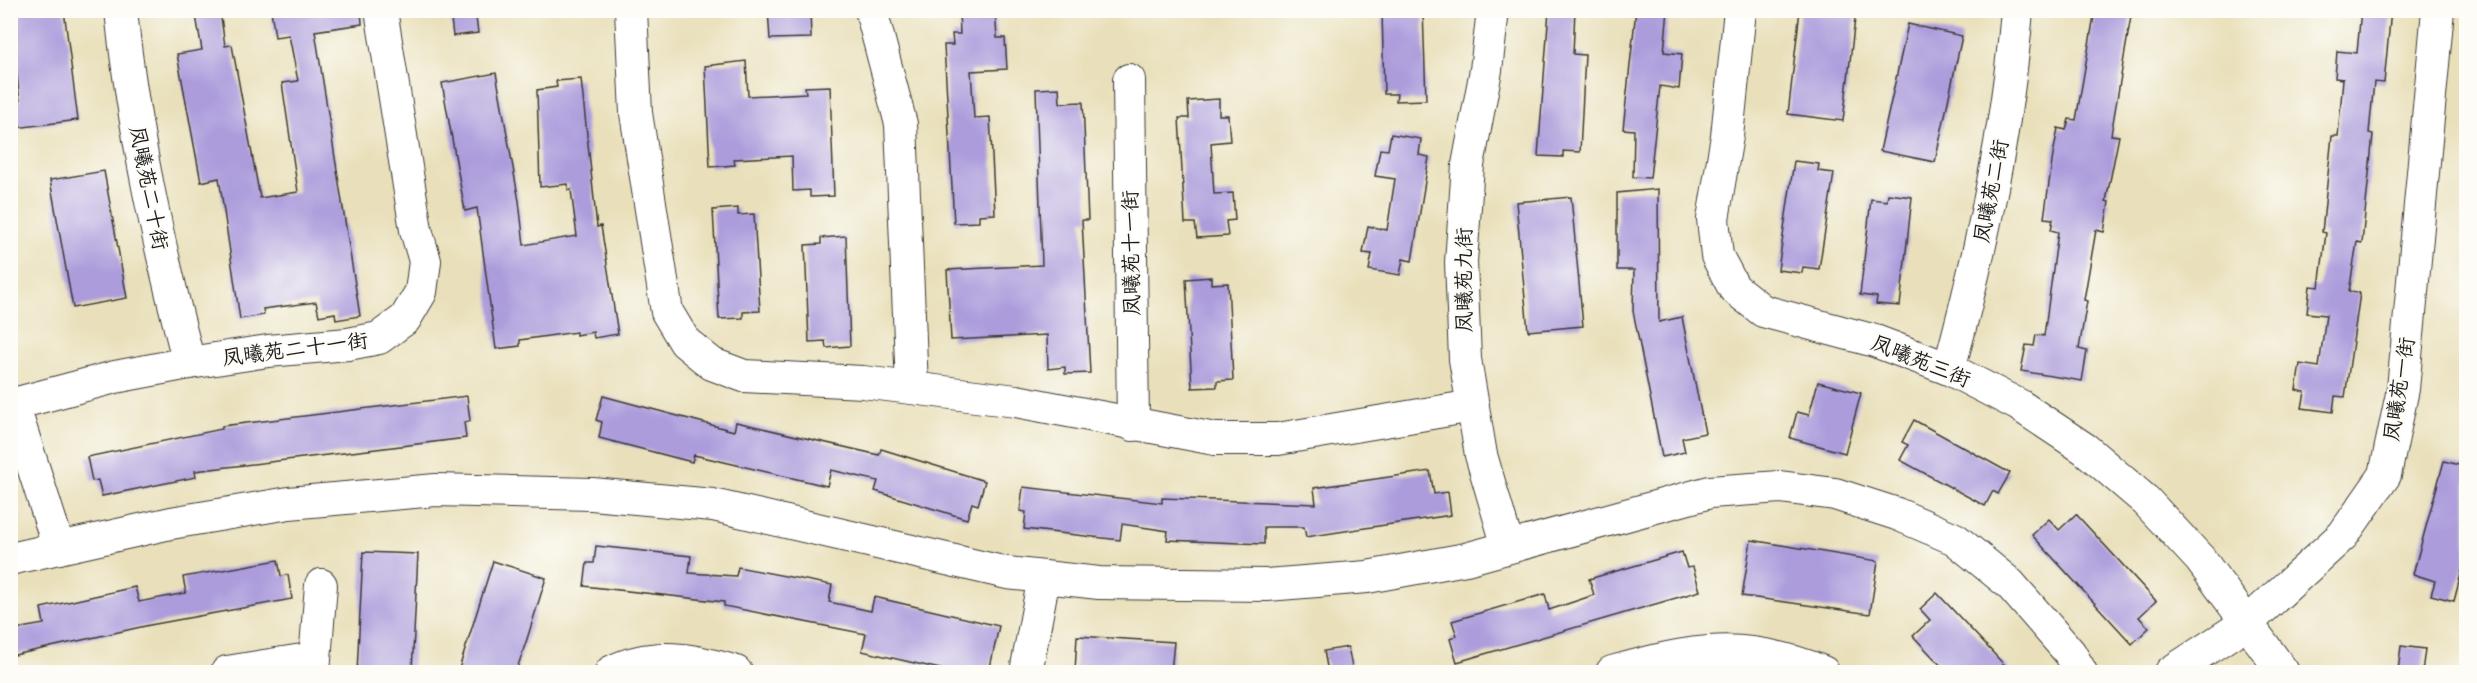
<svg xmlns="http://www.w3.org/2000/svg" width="2477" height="683" font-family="Caveat,'LXGW WenKai TC',sans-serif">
<rect width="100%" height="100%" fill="#fdfcf7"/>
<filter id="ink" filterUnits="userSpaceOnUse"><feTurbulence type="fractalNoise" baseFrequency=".0167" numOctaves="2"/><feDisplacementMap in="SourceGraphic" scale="12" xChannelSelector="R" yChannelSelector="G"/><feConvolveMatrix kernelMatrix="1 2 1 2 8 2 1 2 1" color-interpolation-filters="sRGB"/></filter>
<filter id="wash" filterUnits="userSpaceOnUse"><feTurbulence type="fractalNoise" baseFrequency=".008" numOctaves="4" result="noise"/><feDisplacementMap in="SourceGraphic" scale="24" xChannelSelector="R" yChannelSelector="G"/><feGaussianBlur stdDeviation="1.35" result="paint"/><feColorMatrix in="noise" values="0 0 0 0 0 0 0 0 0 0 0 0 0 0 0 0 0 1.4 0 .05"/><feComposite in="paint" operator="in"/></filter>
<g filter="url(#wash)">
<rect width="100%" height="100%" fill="#e9e0bb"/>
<g id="blocks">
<!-- building -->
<g fill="#ac9cdc">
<path d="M 10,10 L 64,10 L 78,120 L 16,128 L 13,104 L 20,103 Z"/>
<path d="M 195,10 L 220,10 L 225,46 L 232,45 L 260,198 L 298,192 L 282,83 L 298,81 L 289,35 L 275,37 L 271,10 L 361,10 L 362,24 L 315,31 L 360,316 L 336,320 L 335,313 L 319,316 L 316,302 L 263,309 L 264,315 L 240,319 L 219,178 L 201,182 L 177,54 L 202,50 Z"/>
<path d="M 450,10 L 475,10 L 478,33 L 453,36 Z"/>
<path d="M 768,10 L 810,10 L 811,38 L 770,39 Z"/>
<path d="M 959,10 L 995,10 L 997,38 L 1005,38 L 1007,69 L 971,71 L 974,118 L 990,117 L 995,214 L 979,215 L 979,222 L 954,223 L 944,45 L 953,45 L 952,34 L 960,34 Z"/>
<path d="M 1382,10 L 1423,10 L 1426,100 L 1396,101 L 1397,94 L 1384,94 Z"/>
<path d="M 1549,10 L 1575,10 L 1573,54 L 1585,55 L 1580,152 L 1563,151 L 1563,157 L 1538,156 Z"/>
<path d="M 1636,10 L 1668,10 L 1664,52 L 1682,54 L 1679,89 L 1660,86 L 1650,178 L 1633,177 L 1634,130 L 1623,129 Z"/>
<path d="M 1800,10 L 1856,10 L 1843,121 L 1788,114 Z"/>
<path d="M 2095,10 L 2132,10 L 2111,135 L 2119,136 L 2106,201 L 2109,202 L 2104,232 L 2096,230 L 2084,300 L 2087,301 L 2079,349 L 2087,351 L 2082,381 L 2021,371 L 2026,345 L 2034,346 L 2036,335 L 2044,336 L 2058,232 L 2051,230 L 2053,219 L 2044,218 L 2053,155 L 2058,128 L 2066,130 L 2069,119 L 2076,120 Z"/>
<path d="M 2361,10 L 2391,10 L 2384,83 L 2374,82 L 2369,133 L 2373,134 L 2362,243 L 2357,242 L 2349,292 L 2360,293 L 2345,397 L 2335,396 L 2333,412 L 2302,408 L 2305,392 L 2296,390 L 2300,364 L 2319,367 L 2326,315 L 2307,313 L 2310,286 L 2319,287 L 2326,233 L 2322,232 L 2332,136 L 2338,136 L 2343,79 L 2335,78 L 2337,51 L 2357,53 Z"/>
<path d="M 1908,24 L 1962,36 L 1935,162 L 1880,151 Z"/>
<path d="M 746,61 L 748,96 L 806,93 L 805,87 L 830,86 L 834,196 L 810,197 L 810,190 L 793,191 L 792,156 L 734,159 L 735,165 L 710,167 L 705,66 Z"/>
<path d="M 496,73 L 519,201 L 524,245 L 577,236 L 571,190 L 568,190 L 568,184 L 540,187 L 537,90 L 557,87 L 556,81 L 581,79 L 597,227 L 601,226 L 618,334 L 594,338 L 593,332 L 576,335 L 576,332 L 520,340 L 520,346 L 496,349 L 477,208 L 465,211 L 442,83 Z"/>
<path d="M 1059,88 L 1060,103 L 1083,102 L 1088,220 L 1082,220 L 1090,373 L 1065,374 L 1065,367 L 1048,369 L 1047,335 L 951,340 L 947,270 L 1042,265 L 1036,89 Z"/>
<path d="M 1219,99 L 1219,115 L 1228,115 L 1230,141 L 1211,143 L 1214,194 L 1233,193 L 1235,220 L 1226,221 L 1228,236 L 1197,238 L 1195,223 L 1185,223 L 1179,118 L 1189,118 L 1188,101 Z"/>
<path d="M 1391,134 L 1421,139 L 1419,155 L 1429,157 L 1412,261 L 1403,259 L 1400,275 L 1369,270 L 1372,254 L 1363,253 L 1368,226 L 1387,230 L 1395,179 L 1375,176 L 1380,149 L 1388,150 Z"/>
<path d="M 1794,161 L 1819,164 L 1818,171 L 1834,173 L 1819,269 L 1803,267 L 1802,273 L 1778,270 Z"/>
<path d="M 104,171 L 127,298 L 73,308 L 50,180 Z"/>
<path d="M 1658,189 L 1659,322 L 1682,317 L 1705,433 L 1682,438 L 1685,452 L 1662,457 L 1633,311 L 1634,270 L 1617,270 L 1617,193 Z"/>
<path d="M 1888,194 L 1912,197 L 1900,306 L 1876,304 L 1877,297 L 1860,295 L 1871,199 L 1887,201 Z"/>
<path d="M 1571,197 L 1583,326 L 1528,331 L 1516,202 Z"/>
<path d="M 738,208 L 738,215 L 754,214 L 760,311 L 743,312 L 743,318 L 719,319 L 713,210 Z"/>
<path d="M 846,236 L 850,346 L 826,348 L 825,341 L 809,342 L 805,245 L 821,244 L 821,238 Z"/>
<path d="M 1211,277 L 1211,284 L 1228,283 L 1233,380 L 1217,381 L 1217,387 L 1192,388 L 1186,279 Z"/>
<path d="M 1818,382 L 1861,393 L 1845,453 L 1790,438 L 1797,412 L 1809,415 Z"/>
<path d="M 467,396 L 470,421 L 464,422 L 466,438 L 195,471 L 196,477 L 102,496 L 98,480 L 92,481 L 87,457 L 222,429 L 222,426 Z"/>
<path d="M 603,396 L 734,431 L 736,422 L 879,455 L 881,449 L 985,481 L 978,505 L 972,503 L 967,519 L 875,491 L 878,481 L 831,470 L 827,486 L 694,455 L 692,462 L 599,438 L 602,422 L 596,420 Z"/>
<path d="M 1914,420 L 2010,473 L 1998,494 L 1993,491 L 1985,506 L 1900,460 L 1908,445 L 1902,442 Z"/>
<path d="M 2444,461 L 2466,467 L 2466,555 L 2454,601 L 2431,595 L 2435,581 L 2413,574 Z"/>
<path d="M 1430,471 L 1434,494 L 1448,492 L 1451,515 L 1306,537 L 1304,527 L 1264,527 L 1264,544 L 1167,540 L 1168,531 L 1122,524 L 1120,540 L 1024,529 L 1026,512 L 1020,511 L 1023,487 L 1162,503 L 1162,498 L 1316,504 L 1314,488 Z"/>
<path d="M 2076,514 L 2156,601 L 2139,617 L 2149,628 L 2132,644 L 2032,535 L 2049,519 L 2059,530 Z"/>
<path d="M 1751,540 L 1878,561 L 1870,614 L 1742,596 Z"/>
<path d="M 596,546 L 691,556 L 689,573 L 736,576 L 738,567 L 832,585 L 829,602 L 871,611 L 874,597 L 999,626 L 989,672 L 953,672 L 862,651 L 866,634 L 724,606 L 724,602 L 584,586 L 587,563 L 594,563 Z"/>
<path d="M 363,552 L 418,554 L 412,672 L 357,672 Z"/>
<path d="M 1682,552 L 1687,568 L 1693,567 L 1700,591 L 1457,662 L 1450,639 L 1457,636 L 1452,621 L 1545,594 L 1549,610 L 1594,595 L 1589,579 Z"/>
<path d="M 278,560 L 281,576 L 288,575 L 292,599 L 150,625 L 10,656 L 10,630 L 44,624 L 41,608 L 135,587 L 139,602 L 186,593 L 183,577 Z"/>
<path d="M 493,561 L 546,578 L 527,639 L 516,672 L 458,672 Z"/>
<path d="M 1937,593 L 2011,672 L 1947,672 L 1913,636 L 1930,620 L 1920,609 Z"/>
<path d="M 1077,636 L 1174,642 L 1171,672 L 1075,672 Z"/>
<path d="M 2401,646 L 2425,649 L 2422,672 L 2398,672 Z"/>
<path d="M 1348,647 L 1353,672 L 1328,672 L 1324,651 Z"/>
</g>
</g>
</g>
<g filter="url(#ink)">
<use href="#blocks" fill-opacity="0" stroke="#3b3934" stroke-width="1.5"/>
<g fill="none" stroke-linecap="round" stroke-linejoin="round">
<defs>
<g id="minor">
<path d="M 121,10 C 133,130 159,247 189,363"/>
<path d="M 631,10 L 636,113 L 667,312 L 685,342 L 712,364 L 744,376 L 863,382 L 1016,401 L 1215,439 L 1278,439 L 1473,406"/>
<path d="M 871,10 L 901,124 L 912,387"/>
<path d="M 1493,10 L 1486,70 L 1468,165 L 1461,262 L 1465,359 L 1481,455 L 1508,547"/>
<path d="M 1740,10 L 1727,136 L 1713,219 L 1717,256 L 1734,288 L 1763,311 L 1875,341 L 1949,369 L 2019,405 L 2085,449 L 2146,501 L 2200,559 L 2283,672"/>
<path d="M 1129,80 L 1133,425"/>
<path d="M 1949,369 C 1981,251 2007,133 2017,10"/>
<path d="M 13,404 L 59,548"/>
<path d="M 10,405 L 115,377 L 189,363 L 268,351 L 348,344 L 379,338 L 405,319 L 421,292 L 425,261 L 416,230 L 381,10"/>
<path d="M 10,559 L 171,523 L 289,503 L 436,490 L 592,494 L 713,505 L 1007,573 L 1099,583 L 1267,585 L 1367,577 L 1466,559 L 1710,492 L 1780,487 L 1835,494 L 1897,514 L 1955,539 L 2010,584 L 2070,653 L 2081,672"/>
<path d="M 227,672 L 315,658"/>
<path d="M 314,672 L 321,585"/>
<path d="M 611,672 C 652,651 694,659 736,672"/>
<path d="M 1026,672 L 1044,577"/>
<path d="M 1612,672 C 1693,649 1743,640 1823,672"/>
<path d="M 2171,672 L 2248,622 L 2343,535 L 2385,475 L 2403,389 L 2438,10"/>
</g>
</defs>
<!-- minor casing -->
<use href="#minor" stroke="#3b3934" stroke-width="34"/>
<!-- minor -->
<use href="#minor" stroke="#fff" stroke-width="32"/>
</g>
</g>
<g text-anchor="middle" stroke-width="4.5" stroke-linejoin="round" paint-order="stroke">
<!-- street labels -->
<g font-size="21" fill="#1c1c1c" stroke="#fdfcf7">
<text transform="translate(149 188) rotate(79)" y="7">凤曦苑二十街</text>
<text transform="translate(1991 191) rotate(-79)" y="7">凤曦苑二街</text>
<text transform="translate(1131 253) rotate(-91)" y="7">凤曦苑十一街</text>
<text transform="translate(1464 280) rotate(-90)" y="7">凤曦苑九街</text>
<text transform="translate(295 349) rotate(-7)" y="7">凤曦苑二十一街</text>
<text transform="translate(1921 361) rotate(22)" y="7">凤曦苑三街</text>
<text transform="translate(2399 389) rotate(-81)" y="7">凤曦苑一街</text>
</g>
</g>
<!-- margin -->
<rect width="2477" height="683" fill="none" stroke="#fdfcf7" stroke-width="36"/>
</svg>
